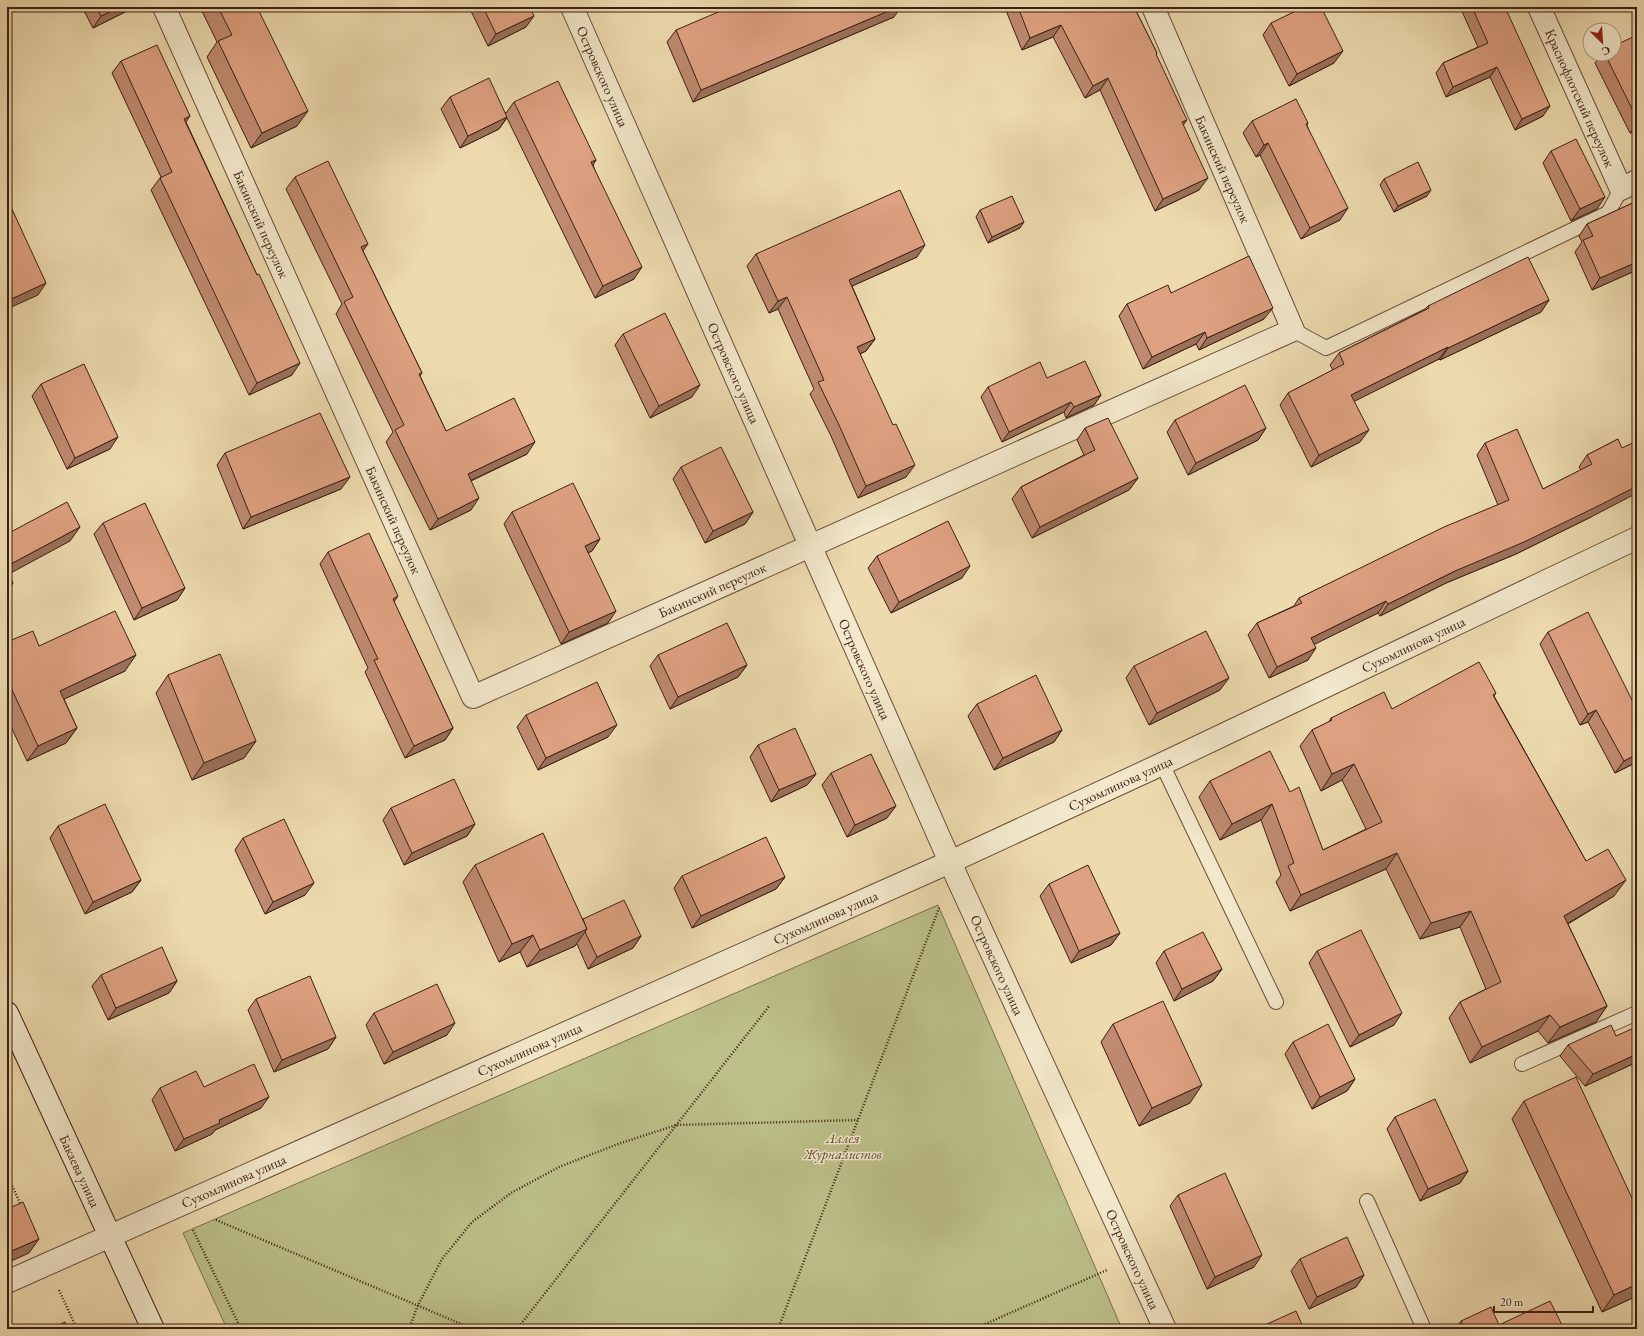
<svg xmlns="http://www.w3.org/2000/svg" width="1644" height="1336" font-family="'EB Garamond',serif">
<rect width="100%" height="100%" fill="#eddbaf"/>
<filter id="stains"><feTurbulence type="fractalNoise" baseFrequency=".005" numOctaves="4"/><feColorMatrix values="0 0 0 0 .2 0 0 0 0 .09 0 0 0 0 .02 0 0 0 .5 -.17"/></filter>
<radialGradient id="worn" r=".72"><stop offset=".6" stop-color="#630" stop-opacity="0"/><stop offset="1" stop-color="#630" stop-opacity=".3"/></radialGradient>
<!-- green -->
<path fill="#bcbf88" stroke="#7c6f4e" d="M 938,905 L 1122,1329 L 227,1329 L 183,1233 Z"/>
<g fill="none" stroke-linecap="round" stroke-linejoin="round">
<defs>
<g id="service">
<path d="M 1293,330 L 1326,348 L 1608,213 L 1621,189"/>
<path d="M 1162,764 L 1276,1002"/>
<path d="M 1522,1064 L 1637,1013"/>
<path d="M 1367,1201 L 1424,1329"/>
</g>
<g id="minor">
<path id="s1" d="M 164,7 L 473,697 L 1293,330 L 1153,7"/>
<path id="s2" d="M 572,7 L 959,882 L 1165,1329"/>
<path id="s3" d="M 1539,7 L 1621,189 L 1637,181"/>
<path id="s4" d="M 7,1282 L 950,862 L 1162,764 L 1637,538"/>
</g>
<g id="secondary">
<path id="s5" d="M 7,1013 L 153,1329"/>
</g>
</defs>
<!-- service casing -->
<use href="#service" stroke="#694e3b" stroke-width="16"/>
<!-- minor casing -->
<use href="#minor" stroke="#694e3b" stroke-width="24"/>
<!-- secondary casing -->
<use href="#secondary" stroke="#3d1f14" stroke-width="24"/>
<!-- path -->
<g stroke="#3d1f14" stroke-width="2.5" stroke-dasharray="1 2" stroke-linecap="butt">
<path d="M 7,1175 L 21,1205"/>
<path d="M 216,1220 L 473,1329"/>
<path d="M 193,1230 L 241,1329"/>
<path d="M 59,1290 L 77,1329"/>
<path d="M 409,1329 L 418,1305 L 442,1259 L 472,1222 L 511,1193 L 559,1167 L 618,1144 L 676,1125 L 858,1120"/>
<path d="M 517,1329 L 770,1005"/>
<path d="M 778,1329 L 939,908"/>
<path d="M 974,1329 L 1107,1270"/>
</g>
<!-- service -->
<use href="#service" stroke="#f3e8cb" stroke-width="14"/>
<!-- minor -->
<use href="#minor" stroke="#f3e8cb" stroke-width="22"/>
<!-- secondary -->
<use href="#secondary" stroke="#f3e8cb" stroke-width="22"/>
</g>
<!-- wall -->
<g fill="#bf8a6f" stroke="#3d1f14">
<path d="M 82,7 L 130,7 L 127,11 L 93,28 Z"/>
<path d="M 200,7 L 257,7 L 297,126 L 251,148 L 207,57 L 217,42 Z"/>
<path d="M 469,7 L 530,7 L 526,27 L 488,46 Z"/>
<path d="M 1006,7 L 1134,7 L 1157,53 L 1156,55 L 1183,125 L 1199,190 L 1155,211 L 1100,90 L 1085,98 L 1053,37 L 1022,50 L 1005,8 Z"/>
<path d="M 1460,7 L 1505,7 L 1543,116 L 1515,130 L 1490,77 L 1446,97 L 1436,73 L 1443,63 L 1478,47 Z"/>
<path d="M 894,17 L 693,102 L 667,42 L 676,30 Z"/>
<path d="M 1271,23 L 1334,63 L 1289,86 L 1263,35 Z"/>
<path d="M 1637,35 L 1637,130 L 1630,133 L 1595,63 L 1602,54 L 1614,54 Z"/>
<path d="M 121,61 L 186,122 L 257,275 L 292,375 L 249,395 L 151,190 L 160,178 L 161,177 L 112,73 Z"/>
<path d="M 450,97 L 506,113 L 514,102 L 596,160 L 593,165 L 634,279 L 595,298 L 507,118 L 499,129 L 460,148 L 441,109 Z"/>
<path d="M 1252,121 L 1308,123 L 1307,125 L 1340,220 L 1301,239 L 1260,155 L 1256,157 L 1243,133 Z"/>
<path d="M 1551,151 L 1597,209 L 1571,221 L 1543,163 Z"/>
<path d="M 295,177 L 363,251 L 422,373 L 420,376 L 446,431 L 527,454 L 471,481 L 471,510 L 430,530 L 386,442 L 393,432 L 336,314 L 342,304 L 286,189 Z"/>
<path d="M 1384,179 L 1427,196 L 1394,212 L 1380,185 Z"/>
<path d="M 1637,201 L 1637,270 L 1592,290 L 1575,252 L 1582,242 L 1579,236 L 1587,224 Z"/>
<path d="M 980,210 L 1020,228 L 988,243 L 976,217 Z"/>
<path d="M 756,254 L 917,257 L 852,286 L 875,339 L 866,351 L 860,354 L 906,477 L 858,498 L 831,436 L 810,394 L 814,389 L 778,309 L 769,313 L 747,266 Z"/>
<path d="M 1171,293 L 1264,319 L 1199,350 L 1196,344 L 1143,369 L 1119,316 L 1127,304 Z"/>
<path d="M 1549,300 L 1541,312 L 1440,360 L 1439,359 L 1354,401 L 1360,442 L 1311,467 L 1280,405 L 1288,393 L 1333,370 L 1330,365 L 1339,353 L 1424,310 L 1428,306 Z"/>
<path d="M 623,334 L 692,397 L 650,418 L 615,345 Z"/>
<path d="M 1047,378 L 1101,395 L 1094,405 L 1066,418 L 1064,412 L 1002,442 L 981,397 L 988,387 Z"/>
<path d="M 41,384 L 110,449 L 67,469 L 32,396 Z"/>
<path d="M 1175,420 L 1266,428 L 1258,440 L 1188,475 L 1167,432 Z"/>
<path d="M 1085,428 L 1138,478 L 1129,490 L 1032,538 L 1012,499 L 1021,487 L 1084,455 L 1077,440 Z"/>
<path d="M 1618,439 L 1591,517 L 1516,554 L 1446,583 L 1380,616 L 1378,613 L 1314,644 L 1308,660 L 1269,678 L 1248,635 L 1257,623 L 1294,606 L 1299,598 L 1498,505 L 1477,455 L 1485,443 L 1543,489 L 1581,470 L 1579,467 L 1587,455 Z"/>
<path d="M 225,453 L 341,489 L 243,529 L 217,465 Z"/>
<path d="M 681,467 L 753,512 L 745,524 L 705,543 L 673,479 Z"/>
<path d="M 512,512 L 600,539 L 592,551 L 588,553 L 608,623 L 561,644 L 504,524 Z"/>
<path d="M 103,523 L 185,588 L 177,600 L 134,620 L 94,534 Z"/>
<path d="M 328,552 L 394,602 L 453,728 L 445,740 L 405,758 L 365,672 L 368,668 L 320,564 Z"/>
<path d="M 877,556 L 962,578 L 891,613 L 868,568 Z"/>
<path d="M 1548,632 L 1637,762 L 1615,773 L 1588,722 L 1580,725 L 1540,644 Z"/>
<path d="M 7,642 L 39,646 L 125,671 L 64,699 L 77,728 L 66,743 L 27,761 L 7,718 Z"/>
<path d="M 658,655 L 747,665 L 738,677 L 670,709 L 650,666 Z"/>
<path d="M 1134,666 L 1220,690 L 1149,725 L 1126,678 Z"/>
<path d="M 168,675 L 256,741 L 244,758 L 192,780 L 156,693 Z"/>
<path d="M 1496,693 L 1494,696 L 1586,861 L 1614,896 L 1568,924 L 1607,1006 L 1596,1022 L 1548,1043 L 1538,1031 L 1470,1063 L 1449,1018 L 1460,1002 L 1486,989 L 1460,927 L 1420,939 L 1386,869 L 1290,911 L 1276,882 L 1281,875 L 1261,820 L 1220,840 L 1199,797 L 1210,781 L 1290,792 L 1323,850 L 1366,829 L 1342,780 L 1321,791 L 1300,746 L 1312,730 L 1329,722 L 1331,718 Z"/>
<path d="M 977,704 L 1062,730 L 1054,742 L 994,770 L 968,716 Z"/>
<path d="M 526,715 L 608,737 L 538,770 L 517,727 Z"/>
<path d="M 758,745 L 816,774 L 807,785 L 771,802 L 750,757 Z"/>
<path d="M 831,773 L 887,818 L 847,837 L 822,785 Z"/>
<path d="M 391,808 L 475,824 L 467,836 L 404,865 L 383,820 Z"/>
<path d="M 58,826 L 141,880 L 132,892 L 85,914 L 50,838 Z"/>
<path d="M 243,838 L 305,895 L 265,914 L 235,850 Z"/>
<path d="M 475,865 L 583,919 L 641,936 L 633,948 L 588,969 L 577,944 L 575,946 L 527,967 L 520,952 L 499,962 L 463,882 Z"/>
<path d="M 682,876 L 785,877 L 776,889 L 692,928 L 674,888 Z"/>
<path d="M 1049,884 L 1120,933 L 1111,945 L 1071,963 L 1040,896 Z"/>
<path d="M 1164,951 L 1222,969 L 1213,981 L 1174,1001 L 1156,963 Z"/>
<path d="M 1317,951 L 1394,1025 L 1350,1047 L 1309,963 Z"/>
<path d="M 101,975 L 177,981 L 169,993 L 108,1020 L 92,986 Z"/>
<path d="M 256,999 L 336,1037 L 328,1049 L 274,1072 L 248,1010 Z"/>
<path d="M 374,1013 L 447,1035 L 384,1064 L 366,1025 Z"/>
<path d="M 1113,1024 L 1190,1103 L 1139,1126 L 1101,1042 Z"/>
<path d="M 1637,1029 L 1637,1062 L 1585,1086 L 1560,1056 L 1568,1045 L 1616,1036 Z"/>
<path d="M 1293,1042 L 1355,1079 L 1347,1091 L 1312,1109 L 1285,1054 Z"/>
<path d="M 204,1087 L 261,1108 L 215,1130 L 212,1134 L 175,1151 L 152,1100 L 160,1088 Z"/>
<path d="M 1524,1101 L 1637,1296 L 1602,1312 L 1512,1119 Z"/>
<path d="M 1395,1117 L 1468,1171 L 1460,1183 L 1420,1201 L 1387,1129 Z"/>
<path d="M 1178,1195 L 1254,1267 L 1207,1289 L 1170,1206 Z"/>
<path d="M 1300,1259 L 1364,1275 L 1356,1287 L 1309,1309 L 1291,1271 Z"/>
<path d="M 1461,1321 L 1499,1325 L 1564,1329 L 1455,1329 Z"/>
</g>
<!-- shaded-wall -->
<g fill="#9b715a" stroke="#3d1f14">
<path d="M 120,7 L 130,7 L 127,11 L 93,28 L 101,16 Z"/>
<path d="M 898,7 L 901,7 L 894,17 L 693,102 L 701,90 Z"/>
<path d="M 534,16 L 526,27 L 488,46 L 496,34 Z"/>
<path d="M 1061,25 L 1053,37 L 1022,50 L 1030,38 Z"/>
<path d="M 1343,51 L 1334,63 L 1289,86 L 1297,74 Z"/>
<path d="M 1497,67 L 1490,77 L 1446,97 L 1453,87 Z"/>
<path d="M 1108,78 L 1100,90 L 1085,98 L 1093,86 Z"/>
<path d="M 1550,106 L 1543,116 L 1515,130 L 1522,119 Z"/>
<path d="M 308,111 L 297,126 L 251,148 L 262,133 Z"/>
<path d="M 190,116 L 182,128 L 184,119 Z"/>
<path d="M 507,117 L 499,129 L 460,148 L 468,136 Z"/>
<path d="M 1187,120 L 1178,132 L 1182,122 Z"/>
<path d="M 1637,123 L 1637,130 L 1630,133 Z"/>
<path d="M 1268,143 L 1260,155 L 1256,157 L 1264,145 Z"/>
<path d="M 596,160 L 588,172 L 591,162 Z"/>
<path d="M 1208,178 L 1199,190 L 1155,211 L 1163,199 Z"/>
<path d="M 1431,190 L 1427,196 L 1394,212 L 1398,206 Z"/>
<path d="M 1605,197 L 1597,209 L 1571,221 L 1580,209 Z"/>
<path d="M 1348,208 L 1340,220 L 1301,239 L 1310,228 Z"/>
<path d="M 1024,222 L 1020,228 L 988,243 L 992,237 Z"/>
<path d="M 368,244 L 360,255 L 361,247 Z"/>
<path d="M 925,245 L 917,257 L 841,291 L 849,280 Z"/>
<path d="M 1637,262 L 1637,270 L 1592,290 L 1600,278 Z"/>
<path d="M 642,267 L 634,279 L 595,298 L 603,286 Z"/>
<path d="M 46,283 L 38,295 L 7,309 L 7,301 Z"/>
<path d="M 787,297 L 778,309 L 769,313 L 778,301 Z"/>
<path d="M 1549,300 L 1541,312 L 1440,360 L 1448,348 Z"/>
<path d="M 1273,308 L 1264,319 L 1199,350 L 1207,338 Z"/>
<path d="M 1205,332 L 1196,344 L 1143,369 L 1152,357 Z"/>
<path d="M 875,339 L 866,351 L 848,359 L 857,347 Z"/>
<path d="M 1448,347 L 1439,359 L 1343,407 L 1351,395 Z"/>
<path d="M 300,363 L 292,375 L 249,395 L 257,383 Z"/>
<path d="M 700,385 L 692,397 L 650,418 L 659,406 Z"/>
<path d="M 1101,395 L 1094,405 L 1066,418 L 1074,407 Z"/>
<path d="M 1071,402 L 1064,412 L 1002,442 L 1009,432 Z"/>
<path d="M 1266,428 L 1258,440 L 1188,475 L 1196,463 Z"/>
<path d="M 1369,430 L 1360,442 L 1311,467 L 1319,455 Z"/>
<path d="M 118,437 L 110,449 L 67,469 L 75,458 Z"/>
<path d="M 535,442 L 527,454 L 459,486 L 468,474 Z"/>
<path d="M 915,465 L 906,477 L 858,498 L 866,486 Z"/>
<path d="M 350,477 L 341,489 L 243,529 L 251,517 Z"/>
<path d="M 1138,478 L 1129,490 L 1032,538 L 1040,527 Z"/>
<path d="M 1637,486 L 1637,493 L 1591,517 L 1516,554 L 1446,583 L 1380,616 L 1388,604 L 1455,571 Z"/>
<path d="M 479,498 L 471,510 L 430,530 L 438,519 Z"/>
<path d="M 753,512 L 745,524 L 705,543 L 713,531 Z"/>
<path d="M 80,527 L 70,541 L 7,575 L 7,566 Z"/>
<path d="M 600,539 L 592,551 L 577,558 L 585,546 Z"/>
<path d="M 970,566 L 962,578 L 891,613 L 899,602 Z"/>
<path d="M 13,583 L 7,593 L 7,586 Z"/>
<path d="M 185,588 L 177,600 L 134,620 L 142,608 Z"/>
<path d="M 398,596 L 390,608 L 393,599 Z"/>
<path d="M 1386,601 L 1378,613 L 1303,650 L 1311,638 Z"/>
<path d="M 616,611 L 608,623 L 561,644 L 569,632 Z"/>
<path d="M 1316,648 L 1308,660 L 1269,678 L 1277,667 Z"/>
<path d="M 136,655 L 125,671 L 49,706 L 60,691 Z"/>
<path d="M 747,665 L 738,677 L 670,709 L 678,697 Z"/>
<path d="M 1229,678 L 1220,690 L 1149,725 L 1157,713 Z"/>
<path d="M 1596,710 L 1588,722 L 1580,725 L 1588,714 Z"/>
<path d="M 617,725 L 608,737 L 538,770 L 546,758 Z"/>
<path d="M 77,728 L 66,743 L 27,761 L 38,746 Z"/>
<path d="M 453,728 L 445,740 L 405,758 L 414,746 Z"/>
<path d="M 1062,730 L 1054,742 L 994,770 L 1003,758 Z"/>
<path d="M 256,741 L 244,758 L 192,780 L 204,763 Z"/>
<path d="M 1637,754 L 1637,762 L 1615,773 L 1624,761 Z"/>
<path d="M 1354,764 L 1342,780 L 1321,791 L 1332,774 Z"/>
<path d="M 816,774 L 807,785 L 771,802 L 779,790 Z"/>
<path d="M 1272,804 L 1261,820 L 1220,840 L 1232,824 Z"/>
<path d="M 896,806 L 887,818 L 847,837 L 855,825 Z"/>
<path d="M 475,824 L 467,836 L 404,865 L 412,853 Z"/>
<path d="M 1397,853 L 1386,869 L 1290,911 L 1301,895 Z"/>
<path d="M 785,877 L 776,889 L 692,928 L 701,916 Z"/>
<path d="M 141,880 L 132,892 L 85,914 L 93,902 Z"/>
<path d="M 1626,880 L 1614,896 L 1553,932 L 1564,916 Z"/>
<path d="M 314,883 L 305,895 L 265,914 L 273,902 Z"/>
<path d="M 1471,911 L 1460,927 L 1420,939 L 1431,923 Z"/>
<path d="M 587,929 L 575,946 L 527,967 L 540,950 Z"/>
<path d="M 1120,933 L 1111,945 L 1071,963 L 1079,951 Z"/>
<path d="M 533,935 L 520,952 L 499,962 L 512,944 Z"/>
<path d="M 641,936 L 633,948 L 588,969 L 597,957 Z"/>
<path d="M 1222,969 L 1213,981 L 1174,1001 L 1182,989 Z"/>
<path d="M 177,981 L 169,993 L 108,1020 L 116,1008 Z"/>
<path d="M 1607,1006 L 1596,1022 L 1548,1043 L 1560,1027 Z"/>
<path d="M 1402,1013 L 1394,1025 L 1350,1047 L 1359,1035 Z"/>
<path d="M 1550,1015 L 1538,1031 L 1470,1063 L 1482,1047 Z"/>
<path d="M 455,1023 L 447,1035 L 384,1064 L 393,1052 Z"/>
<path d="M 336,1037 L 328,1049 L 274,1072 L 282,1060 Z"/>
<path d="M 1637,1054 L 1637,1062 L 1585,1086 L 1593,1074 Z"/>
<path d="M 1355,1079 L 1347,1091 L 1312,1109 L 1320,1097 Z"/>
<path d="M 1202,1085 L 1190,1103 L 1139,1126 L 1152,1108 Z"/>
<path d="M 269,1097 L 261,1108 L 215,1130 L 212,1134 L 175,1151 L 184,1139 L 219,1120 Z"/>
<path d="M 1468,1171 L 1460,1183 L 1420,1201 L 1428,1189 Z"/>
<path d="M 39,1239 L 29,1253 L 7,1263 L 7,1253 Z"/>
<path d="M 1262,1255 L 1254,1267 L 1207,1289 L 1215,1277 Z"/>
<path d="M 1364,1275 L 1356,1287 L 1309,1309 L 1317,1297 Z"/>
<path d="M 1637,1284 L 1637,1296 L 1602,1312 L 1614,1295 Z"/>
</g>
<!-- building -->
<g fill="#dea181" stroke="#3d1f14">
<path d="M 96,7 L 120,7 L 101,16 Z"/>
<path d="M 218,7 L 257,7 L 308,111 L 262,133 L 218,41 L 232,35 Z"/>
<path d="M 483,7 L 530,7 L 534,16 L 496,34 Z"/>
<path d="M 730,7 L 898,7 L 701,90 L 676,30 Z"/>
<path d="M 1018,7 L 1134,7 L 1157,53 L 1156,54 L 1187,120 L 1182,122 L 1208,178 L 1163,199 L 1108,78 L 1093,86 L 1061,25 L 1030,38 Z"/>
<path d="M 1304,7 L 1321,7 L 1343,51 L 1297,74 L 1271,23 Z"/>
<path d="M 1472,7 L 1505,7 L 1550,106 L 1522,119 L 1497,67 L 1453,87 L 1443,63 L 1488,43 Z"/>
<path d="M 1637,35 L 1637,119 L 1605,54 L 1614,54 L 1614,46 Z"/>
<path d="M 157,45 L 190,116 L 184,119 L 257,275 L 259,274 L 300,363 L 257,383 L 160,178 L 172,172 L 121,61 Z"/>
<path d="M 489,78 L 507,117 L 468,136 L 450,97 Z"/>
<path d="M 558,81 L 596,160 L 591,162 L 642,267 L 603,286 L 514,102 Z"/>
<path d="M 1296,99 L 1308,123 L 1306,124 L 1348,208 L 1310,228 L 1268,143 L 1264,145 L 1252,121 Z"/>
<path d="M 1576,139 L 1605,197 L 1580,209 L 1551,151 Z"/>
<path d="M 328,161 L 368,244 L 361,247 L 422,373 L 419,374 L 446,431 L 514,398 L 535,442 L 468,474 L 479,498 L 438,519 L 395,430 L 404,425 L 344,302 L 353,297 L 295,177 Z"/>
<path d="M 1418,162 L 1431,190 L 1398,206 L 1384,179 Z"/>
<path d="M 900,190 L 925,245 L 849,280 L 875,339 L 857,347 L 893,425 L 896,424 L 915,465 L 866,486 L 839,425 L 818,382 L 824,380 L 787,297 L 778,301 L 756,254 Z"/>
<path d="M 1012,196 L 1024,222 L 992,237 L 980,210 Z"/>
<path d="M 1637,201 L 1637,262 L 1600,278 L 1583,240 L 1593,236 L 1587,224 Z"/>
<path d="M 11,207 L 46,283 L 7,301 L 7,209 Z"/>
<path d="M 1249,256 L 1273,308 L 1207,338 L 1205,332 L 1152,357 L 1127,304 L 1168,285 L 1171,293 Z"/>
<path d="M 1528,257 L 1549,300 L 1448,348 L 1448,347 L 1351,395 L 1369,430 L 1319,455 L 1288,393 L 1344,364 L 1339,353 L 1429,308 L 1428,306 Z"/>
<path d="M 665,313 L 700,385 L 659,406 L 623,334 Z"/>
<path d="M 1085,361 L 1101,395 L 1074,407 L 1071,402 L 1009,432 L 988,387 L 1040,362 L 1047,378 Z"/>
<path d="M 84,364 L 118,437 L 75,458 L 41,384 Z"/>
<path d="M 1245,385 L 1266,428 L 1196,463 L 1175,420 Z"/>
<path d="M 320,413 L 350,477 L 251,517 L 225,453 Z"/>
<path d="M 1108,418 L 1138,478 L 1040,527 L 1021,487 L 1095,450 L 1085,428 Z"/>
<path d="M 1517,429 L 1543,489 L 1592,464 L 1587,455 L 1618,439 L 1622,448 L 1637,441 L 1637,486 L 1600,505 L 1524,542 L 1455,571 L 1388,604 L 1386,601 L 1311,638 L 1316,648 L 1277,667 L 1257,623 L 1302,603 L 1299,598 L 1444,527 L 1509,500 L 1485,443 Z"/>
<path d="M 721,447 L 753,512 L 713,531 L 681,467 Z"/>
<path d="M 573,483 L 600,539 L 585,546 L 616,611 L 569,632 L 512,512 Z"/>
<path d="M 67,502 L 80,527 L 7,566 L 7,534 Z"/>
<path d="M 145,503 L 185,588 L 142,608 L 103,523 Z"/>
<path d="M 948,521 L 970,566 L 899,602 L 877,556 Z"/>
<path d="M 369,533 L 398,596 L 393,599 L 453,728 L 414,746 L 374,660 L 378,659 L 328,552 Z"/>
<path d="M 7,569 L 13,583 L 7,586 Z"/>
<path d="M 115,611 L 136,655 L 60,691 L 77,728 L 38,746 L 7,679 L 7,642 L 33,631 L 39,646 Z"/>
<path d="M 1588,612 L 1635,706 L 1637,704 L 1637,754 L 1624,761 L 1596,710 L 1588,714 L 1548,632 Z"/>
<path d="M 727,623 L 747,665 L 678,697 L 658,655 Z"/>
<path d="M 1206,631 L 1229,678 L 1157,713 L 1134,666 Z"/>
<path d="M 220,654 L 256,741 L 204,763 L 168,675 Z"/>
<path d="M 1479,662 L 1496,693 L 1493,695 L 1586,861 L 1608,849 L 1626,880 L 1564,916 L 1607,1006 L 1560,1027 L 1550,1015 L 1482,1047 L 1460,1002 L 1501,982 L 1471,911 L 1431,923 L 1397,853 L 1301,895 L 1288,866 L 1294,863 L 1272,804 L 1232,824 L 1210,781 L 1270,751 L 1290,792 L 1299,787 L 1323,850 L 1382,822 L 1354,764 L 1332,774 L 1312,730 L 1332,720 L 1331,718 L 1384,692 L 1392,709 Z"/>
<path d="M 1036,675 L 1062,730 L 1003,758 L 977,704 Z"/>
<path d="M 597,682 L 617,725 L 546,758 L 526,715 Z"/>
<path d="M 795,728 L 816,774 L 779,790 L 758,745 Z"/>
<path d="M 871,754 L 896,806 L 855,825 L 831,773 Z"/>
<path d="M 454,779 L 475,824 L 412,853 L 391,808 Z"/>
<path d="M 105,804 L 141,880 L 93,902 L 58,826 Z"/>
<path d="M 284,819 L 314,883 L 273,902 L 243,838 Z"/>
<path d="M 543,833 L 587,929 L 540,950 L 533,935 L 512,944 L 475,865 Z"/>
<path d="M 766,837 L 785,877 L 701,916 L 682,876 Z"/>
<path d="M 1088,865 L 1120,933 L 1079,951 L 1049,884 Z"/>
<path d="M 624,900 L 641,936 L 597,957 L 585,932 L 587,929 L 583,919 Z"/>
<path d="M 1361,930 L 1402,1013 L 1359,1035 L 1317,951 Z"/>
<path d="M 1203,932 L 1222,969 L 1182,989 L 1164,951 Z"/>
<path d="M 162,947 L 177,981 L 116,1008 L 101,975 Z"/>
<path d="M 310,976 L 336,1037 L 282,1060 L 256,999 Z"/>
<path d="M 437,984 L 455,1023 L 393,1052 L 374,1013 Z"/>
<path d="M 1163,1001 L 1202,1085 L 1152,1108 L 1113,1024 Z"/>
<path d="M 1328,1024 L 1355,1079 L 1320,1097 L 1293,1042 Z"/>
<path d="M 1611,1025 L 1616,1036 L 1636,1027 L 1637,1029 L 1637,1054 L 1593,1074 L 1568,1045 Z"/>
<path d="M 254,1064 L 269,1097 L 219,1120 L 220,1123 L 184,1139 L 160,1088 L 196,1071 L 204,1087 Z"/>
<path d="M 1576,1077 L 1637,1209 L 1637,1284 L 1614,1295 L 1524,1101 Z"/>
<path d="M 1435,1099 L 1468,1171 L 1428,1189 L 1395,1117 Z"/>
<path d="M 1225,1173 L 1262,1255 L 1215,1277 L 1178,1195 Z"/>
<path d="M 23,1202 L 39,1239 L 7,1253 L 7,1209 Z"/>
<path d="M 1347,1237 L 1364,1275 L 1317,1297 L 1300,1259 Z"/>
<path d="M 1550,1301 L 1564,1329 L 1465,1329 L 1461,1321 L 1491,1307 L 1499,1325 Z"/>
<path d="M 1296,1311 L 1304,1329 L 1256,1329 Z"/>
<path d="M 65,1322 L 69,1329 L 50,1329 Z"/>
</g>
<g text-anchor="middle" stroke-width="3" stroke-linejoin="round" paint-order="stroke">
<!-- street labels -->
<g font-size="14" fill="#3d1f14" stroke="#f3e8cb">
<text dy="5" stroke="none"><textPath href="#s2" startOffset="76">Островского улица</textPath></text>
<text dy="5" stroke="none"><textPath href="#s3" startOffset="100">Краснофлотский переулок</textPath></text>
<text transform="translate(1223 169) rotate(66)" y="5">Бакинский переулок</text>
<text dy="5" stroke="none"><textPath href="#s1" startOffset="238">Бакинский переулок</textPath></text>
<text dy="5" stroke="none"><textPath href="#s2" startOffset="400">Островского улица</textPath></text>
<text dy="5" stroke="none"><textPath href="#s1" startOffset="562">Бакинский переулок</textPath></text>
<text dy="5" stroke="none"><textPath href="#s1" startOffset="1018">Бакинский переулок</textPath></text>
<text dy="5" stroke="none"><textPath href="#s4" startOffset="1544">Сухомлинова улица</textPath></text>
<text dy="5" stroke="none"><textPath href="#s2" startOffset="724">Островского улица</textPath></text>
<text dy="5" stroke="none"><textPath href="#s4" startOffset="1220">Сухомлинова улица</textPath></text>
<text dy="5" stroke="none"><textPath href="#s4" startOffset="896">Сухомлинова улица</textPath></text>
<text dy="5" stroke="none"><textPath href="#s2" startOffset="1048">Островского улица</textPath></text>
<text dy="5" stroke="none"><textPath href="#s4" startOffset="572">Сухомлинова улица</textPath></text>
<text dy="5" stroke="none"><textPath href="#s5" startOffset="174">Бакаева улица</textPath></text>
<text dy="5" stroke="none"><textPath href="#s4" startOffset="248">Сухомлинова улица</textPath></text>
<text dy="5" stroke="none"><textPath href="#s2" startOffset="1372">Островского улица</textPath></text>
</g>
<!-- park labels -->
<g font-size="14" font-style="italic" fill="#5d4731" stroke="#f3e8cb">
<text x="843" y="1143">Аллея<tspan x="843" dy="16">Журналистов</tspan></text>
</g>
</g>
<!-- margin -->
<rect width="1644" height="1336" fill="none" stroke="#eddbaf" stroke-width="24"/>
<rect x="8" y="8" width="1628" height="1320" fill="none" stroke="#3d1f14" stroke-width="2"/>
<rect x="12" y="12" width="1620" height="1312" fill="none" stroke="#3d1f14"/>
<!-- north arrow -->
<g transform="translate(1602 42) rotate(155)"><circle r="19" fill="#f3e8cb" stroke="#aa9882"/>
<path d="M0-3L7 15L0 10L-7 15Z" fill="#8f2418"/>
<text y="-6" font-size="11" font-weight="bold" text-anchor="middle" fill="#3d1f14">С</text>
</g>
<!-- scale -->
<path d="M1494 1306v6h99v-6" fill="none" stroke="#3d1f14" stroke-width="2"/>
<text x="1500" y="1306" font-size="12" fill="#3d1f14" stroke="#f3e8cb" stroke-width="3" paint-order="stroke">20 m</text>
<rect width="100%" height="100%" filter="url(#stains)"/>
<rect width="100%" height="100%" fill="url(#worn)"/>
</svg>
